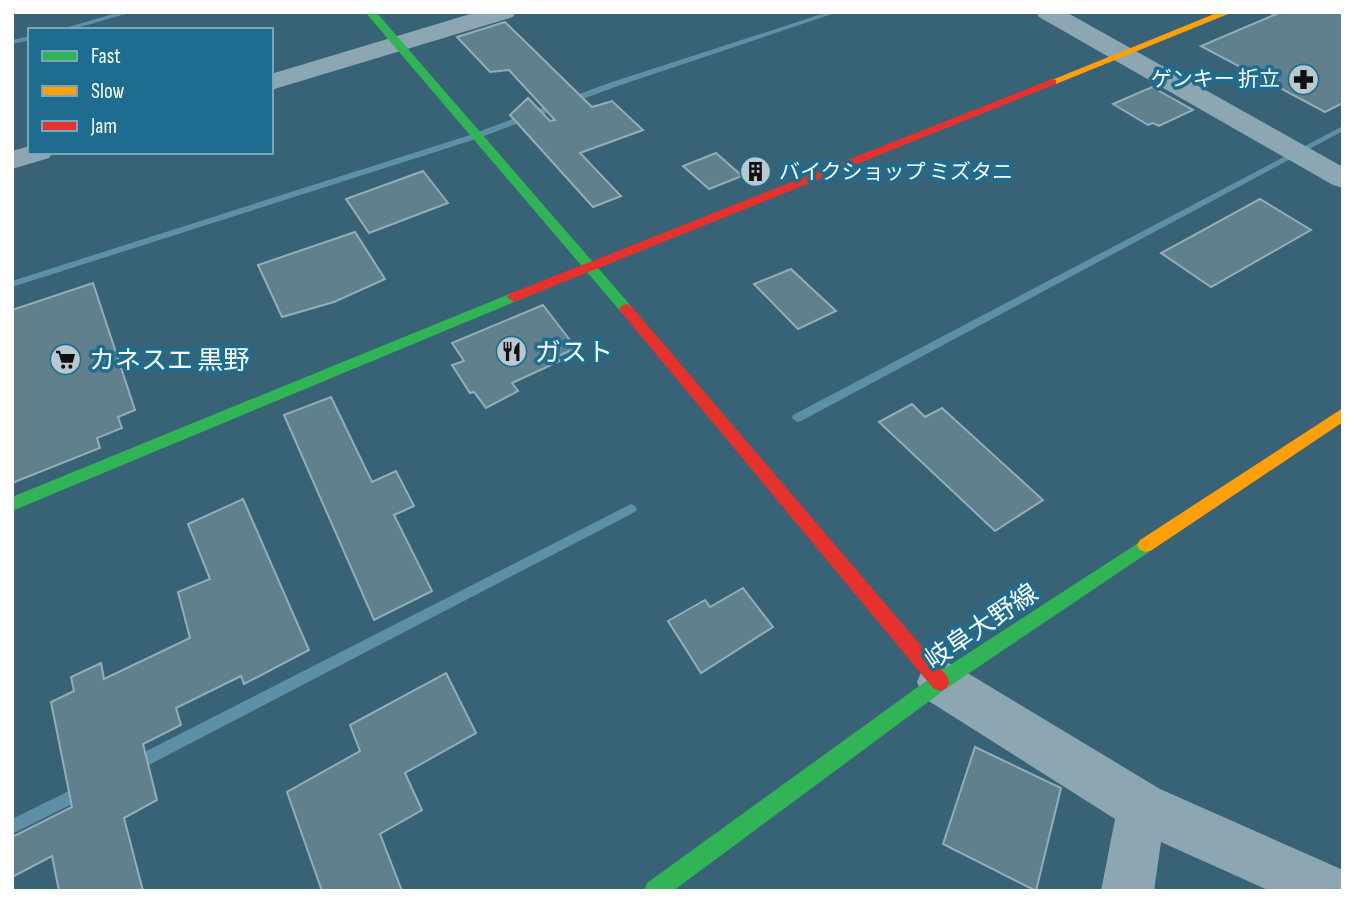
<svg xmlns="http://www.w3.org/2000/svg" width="1355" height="903" font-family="'Sofia Sans Condensed','Noto Sans JP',sans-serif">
<rect width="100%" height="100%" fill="#386376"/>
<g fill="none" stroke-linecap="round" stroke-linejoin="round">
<!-- stream -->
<g fill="#5d90a7" fill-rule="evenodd">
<path d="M 120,12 L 132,12 L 70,30 L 58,30 Z"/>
<path d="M 828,12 L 838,12 L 615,87 L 476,139 L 12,287 L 12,281 L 470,135 L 609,83 Z"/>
<path d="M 30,36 L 30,40 L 12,44 L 12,40 Z"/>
<path d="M 1343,126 L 1343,131 L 801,421 L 797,422 L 792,418 L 793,415 Z"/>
<path d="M 631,504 L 635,506 L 637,509 L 635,512 L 141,769 L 136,771 L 131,769 L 129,764 L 131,759 Z"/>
<path d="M 81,785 L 86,787 L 88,792 L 86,797 L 12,834 L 12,819 Z"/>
</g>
</g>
<!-- building -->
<g fill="#60808e" stroke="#94adb7" stroke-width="2">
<path d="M 1281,12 L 1343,12 L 1343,103 L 1325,112 L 1201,46 Z"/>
<path d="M 505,22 L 592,107 L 612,101 L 643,130 L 580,153 L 621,196 L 593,207 L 510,115 L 528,98 L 550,121 L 555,120 L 509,70 L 490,72 L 457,37 Z"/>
<path d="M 1152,87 L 1193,110 L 1159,126 L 1153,123 L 1148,125 L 1113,104 Z"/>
<path d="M 716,153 L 742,176 L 709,189 L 683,166 Z"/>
<path d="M 423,171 L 448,203 L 369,233 L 346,199 Z"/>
<path d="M 1260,199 L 1311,230 L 1211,287 L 1161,253 Z"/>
<path d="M 355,232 L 385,279 L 334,302 L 282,317 L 258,265 Z"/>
<path d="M 791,269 L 836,311 L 798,329 L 754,284 Z"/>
<path d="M 93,283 L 135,410 L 118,417 L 122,428 L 97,438 L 100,448 L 12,483 L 12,310 Z"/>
<path d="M 543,305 L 576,348 L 556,357 L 560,361 L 512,383 L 518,391 L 486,408 L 474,392 L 470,393 L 452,365 L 464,361 L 452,343 Z"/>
<path d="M 331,397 L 372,482 L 396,471 L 414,506 L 394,515 L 432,591 L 374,620 L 284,415 Z"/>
<path d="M 912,404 L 925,417 L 942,408 L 1043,500 L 995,531 L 879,422 Z"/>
<path d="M 243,499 L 309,650 L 244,684 L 241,676 L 176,708 L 181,725 L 143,744 L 157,800 L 124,818 L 143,891 L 59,891 L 52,856 L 12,877 L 12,837 L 72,807 L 51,702 L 74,691 L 71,677 L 101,663 L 104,679 L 190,638 L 178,592 L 210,579 L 188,524 Z"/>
<path d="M 743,588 L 773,627 L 701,673 L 668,621 L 705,600 L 710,607 Z"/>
<path d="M 446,673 L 476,733 L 405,773 L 422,810 L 380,834 L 402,891 L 322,891 L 287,792 L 360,751 L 350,725 Z"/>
<path d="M 975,747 L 1061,788 L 1036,891 L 943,844 Z"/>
</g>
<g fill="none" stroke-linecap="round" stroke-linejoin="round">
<!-- street -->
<g fill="#8ca7b2" fill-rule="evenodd">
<path d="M 477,12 L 516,12 L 513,17 L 271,90 L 271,74 Z"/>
<path d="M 1036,12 L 1066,12 L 1343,167 L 1343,188 L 1333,185 L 1039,17 Z"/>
<path d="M 30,146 L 30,152 L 53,152 L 49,158 L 12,169 L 12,151 Z"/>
<path d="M 940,660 L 956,666 L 1160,789 L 1343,870 L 1343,891 L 1270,891 L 1161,842 L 1154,891 L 1101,891 L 1115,819 L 924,698 L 917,682 L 924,666 Z"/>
</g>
<!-- fast -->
<g fill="#30b455" fill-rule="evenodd">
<path d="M 365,12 L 376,12 L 631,306 L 633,309 L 631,312 L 621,312 Z"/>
<path d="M 514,292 L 521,297 L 519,300 L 12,511 L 12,497 Z"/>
<path d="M 1146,538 L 1152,540 L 1155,545 L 1152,550 L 947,688 L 673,891 L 644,891 L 647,883 L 933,676 Z"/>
</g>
<!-- slow -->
<g fill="#ff9f0a" fill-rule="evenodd">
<path d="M 1219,12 L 1233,12 L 1056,84 L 1047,82 Z"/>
<path d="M 1343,408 L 1343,422 L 1152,550 L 1146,552 L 1140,550 L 1137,545 L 1140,540 Z"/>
</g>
<!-- jam -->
<g fill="#e5322d" fill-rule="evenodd">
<path d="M 1052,79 L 1056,80 L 1056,84 L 519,300 L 514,302 L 507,297 L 509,294 Z"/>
<path d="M 626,304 L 631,306 L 947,676 L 949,682 L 947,688 L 940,691 L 933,688 L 621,312 L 619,309 L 621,306 Z"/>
</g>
</g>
<!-- icons -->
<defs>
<symbol id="pharmacy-disc" viewBox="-11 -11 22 22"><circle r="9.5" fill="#b9c8cf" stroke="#1e6d90"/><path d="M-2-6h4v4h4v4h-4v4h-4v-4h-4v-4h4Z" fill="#111"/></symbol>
<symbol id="building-disc" viewBox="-11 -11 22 22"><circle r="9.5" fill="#b9c8cf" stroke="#1e6d90"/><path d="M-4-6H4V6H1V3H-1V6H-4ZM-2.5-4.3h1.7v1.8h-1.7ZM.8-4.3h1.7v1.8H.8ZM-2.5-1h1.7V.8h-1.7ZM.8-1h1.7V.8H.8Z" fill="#111"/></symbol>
<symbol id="restaurant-disc" viewBox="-11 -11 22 22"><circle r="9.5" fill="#b9c8cf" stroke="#1e6d90"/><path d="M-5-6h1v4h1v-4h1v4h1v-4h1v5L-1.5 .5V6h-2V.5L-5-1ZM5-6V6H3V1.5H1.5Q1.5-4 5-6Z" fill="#111"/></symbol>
<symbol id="supermarket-disc" viewBox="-11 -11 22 22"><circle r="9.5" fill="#b9c8cf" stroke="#1e6d90"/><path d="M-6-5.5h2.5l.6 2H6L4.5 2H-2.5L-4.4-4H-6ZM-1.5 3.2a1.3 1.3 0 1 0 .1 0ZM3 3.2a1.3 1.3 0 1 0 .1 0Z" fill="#111"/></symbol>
</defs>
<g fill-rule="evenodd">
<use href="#pharmacy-disc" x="1286" y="62" width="35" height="35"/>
<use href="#building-disc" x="738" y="154" width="35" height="35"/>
<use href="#restaurant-disc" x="494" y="334" width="35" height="35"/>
<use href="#supermarket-disc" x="48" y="342" width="35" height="35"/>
</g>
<g text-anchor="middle" stroke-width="7" stroke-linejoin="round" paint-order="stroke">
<!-- far-poi labels -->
<g font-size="21" fill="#fff" stroke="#1e6d90" text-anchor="end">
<text x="1280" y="86">ゲンキー 折立</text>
<text x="779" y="179" text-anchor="start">バイクショップ ミズタニ</text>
</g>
<!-- poi labels -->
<g font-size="26" fill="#fff" stroke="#1e6d90" text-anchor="start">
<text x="535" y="361">ガスト</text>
<text x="89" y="369">カネスエ 黒野</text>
</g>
<!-- street labels -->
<g font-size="26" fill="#fff" stroke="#1e6d90">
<text transform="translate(981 626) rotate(-34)" y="9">岐阜大野線</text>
</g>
</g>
<!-- border -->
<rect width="1355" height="903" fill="none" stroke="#ffffff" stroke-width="28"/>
<!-- legend -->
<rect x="28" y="28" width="245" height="126" fill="#1e6d90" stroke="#78a7bc" stroke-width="2"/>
<rect x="42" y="51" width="35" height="10" fill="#30b455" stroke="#78a7bc" stroke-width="2"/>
<text x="91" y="63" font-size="21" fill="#ffffff">Fast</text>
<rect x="42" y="86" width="35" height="10" fill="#ff9f0a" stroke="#78a7bc" stroke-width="2"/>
<text x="91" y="98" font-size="21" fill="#ffffff">Slow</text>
<rect x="42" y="121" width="35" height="10" fill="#e5322d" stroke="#78a7bc" stroke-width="2"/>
<text x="91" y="133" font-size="21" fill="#ffffff">Jam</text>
</svg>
